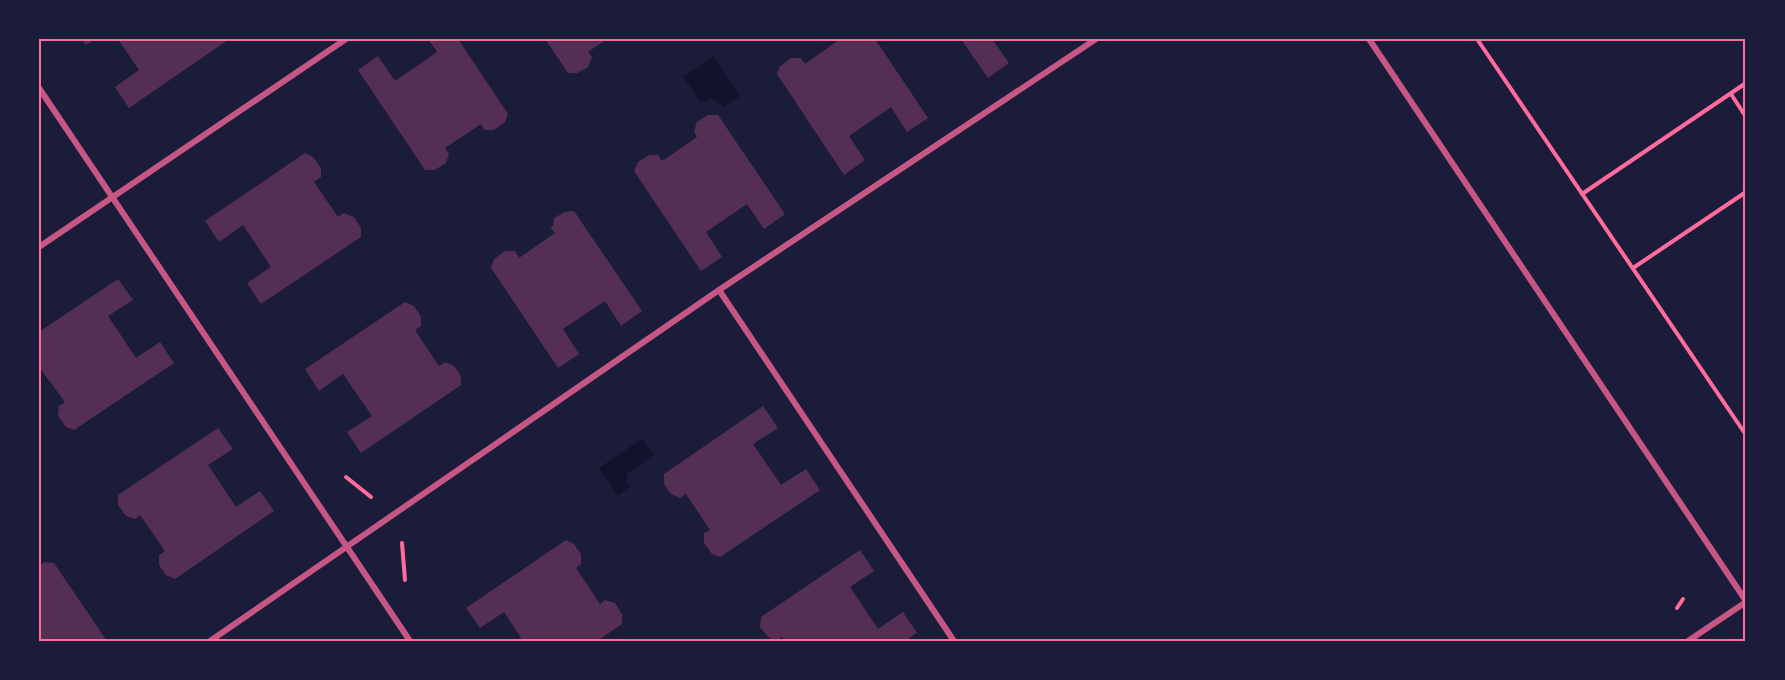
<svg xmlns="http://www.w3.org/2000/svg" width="1785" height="680" font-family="'Crimson Pro',serif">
<rect width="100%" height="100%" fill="#1b1b3a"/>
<!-- water -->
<g fill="#12122b">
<path d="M 713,56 L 740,96 L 723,107 L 712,98 L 701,102 L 683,77 Z"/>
<path d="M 642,439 L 654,455 L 628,473 L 626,482 L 629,487 L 618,496 L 599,468 Z"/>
</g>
<!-- building -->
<g fill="#542f53">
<path d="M 82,39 L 95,39 L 86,45 Z"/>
<path d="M 118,39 L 227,39 L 228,40 L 129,108 L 115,87 L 139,70 Z"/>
<path d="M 428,39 L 458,39 L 508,114 L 505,122 L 494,130 L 484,130 L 481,124 L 445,148 L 449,154 L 446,163 L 435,170 L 425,170 L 358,70 L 378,56 L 395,81 L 437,52 Z"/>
<path d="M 545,39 L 607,39 L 588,52 L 592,57 L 588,67 L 577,73 L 568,73 Z"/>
<path d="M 840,39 L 875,39 L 928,118 L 907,132 L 891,107 L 849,136 L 865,160 L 844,175 L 777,74 L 780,66 L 791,58 L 801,58 L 805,64 Z"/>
<path d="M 961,39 L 992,39 L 1009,63 L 988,78 Z"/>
<path d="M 708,115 L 718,115 L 785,214 L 764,229 L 747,204 L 706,232 L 722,257 L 701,271 L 634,171 L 638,162 L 649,155 L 658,155 L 662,161 L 697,137 L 694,131 L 697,122 Z"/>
<path d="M 305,153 L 313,157 L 321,168 L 321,177 L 314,182 L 338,217 L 344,213 L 354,217 L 361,228 L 361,237 L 261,304 L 247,283 L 271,267 L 243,225 L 219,242 L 205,221 Z"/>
<path d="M 574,211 L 642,311 L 621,326 L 605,301 L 563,329 L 579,354 L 558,368 L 491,268 L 494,259 L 505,251 L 515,251 L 519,258 L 555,233 L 550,227 L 553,226 L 554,218 L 565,212 Z"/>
<path d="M 118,279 L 133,300 L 108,316 L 136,358 L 160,342 L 174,363 L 74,430 L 66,427 L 58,416 L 59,406 L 65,402 L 39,367 L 39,332 Z"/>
<path d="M 405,302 L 414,306 L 421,317 L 421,326 L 415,330 L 439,366 L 445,362 L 454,366 L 461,376 L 461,385 L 361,453 L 347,432 L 372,416 L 343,374 L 319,391 L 305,369 Z"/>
<path d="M 763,406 L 778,428 L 753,444 L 781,485 L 806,469 L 820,490 L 720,557 L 712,554 L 704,543 L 704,533 L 710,530 L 686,494 L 680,498 L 671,494 L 664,484 L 664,474 Z"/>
<path d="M 218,428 L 233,449 L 208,465 L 236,507 L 260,491 L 274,511 L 175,579 L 166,575 L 159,565 L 159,555 L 165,551 L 140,515 L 135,519 L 126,516 L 118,505 L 118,495 Z"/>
<path d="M 566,540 L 574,544 L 581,554 L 581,564 L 576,568 L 600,604 L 605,600 L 615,603 L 622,614 L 622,624 L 597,641 L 523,641 L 504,612 L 480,628 L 466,608 Z"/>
<path d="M 860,550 L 874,571 L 850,587 L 878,629 L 903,612 L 917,633 L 905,641 L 785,641 L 782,637 L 776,641 L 768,637 L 760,627 L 761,617 Z"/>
<path d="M 44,562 L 54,563 L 107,641 L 39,641 L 39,566 Z"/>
</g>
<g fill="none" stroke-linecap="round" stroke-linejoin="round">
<!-- path -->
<g stroke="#ff6b9d" stroke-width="4">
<path d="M 1477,39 L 1746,435"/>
<path d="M 1731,94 L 1746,117"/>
<path d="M 1582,194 L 1746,83"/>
<path d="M 1633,268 L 1746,192"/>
<path d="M 346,477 L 371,497"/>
<path d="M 402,543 L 405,580"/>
<path d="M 1677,608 L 1683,599"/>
</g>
<!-- minor -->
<g stroke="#c65784" stroke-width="6">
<path d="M 1369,39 L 1746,601"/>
<path d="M 39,88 L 410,641"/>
<path d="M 39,247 L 346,39"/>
<path d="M 719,290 L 954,641"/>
<path d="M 210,641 L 719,290 L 1096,39"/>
<path d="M 1688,641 L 1746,602"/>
</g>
</g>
<!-- border -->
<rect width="1785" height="680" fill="none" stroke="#1b1b3a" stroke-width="81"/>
<rect x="40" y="40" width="1704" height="600" fill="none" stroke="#ff6b9d" stroke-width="2"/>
</svg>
